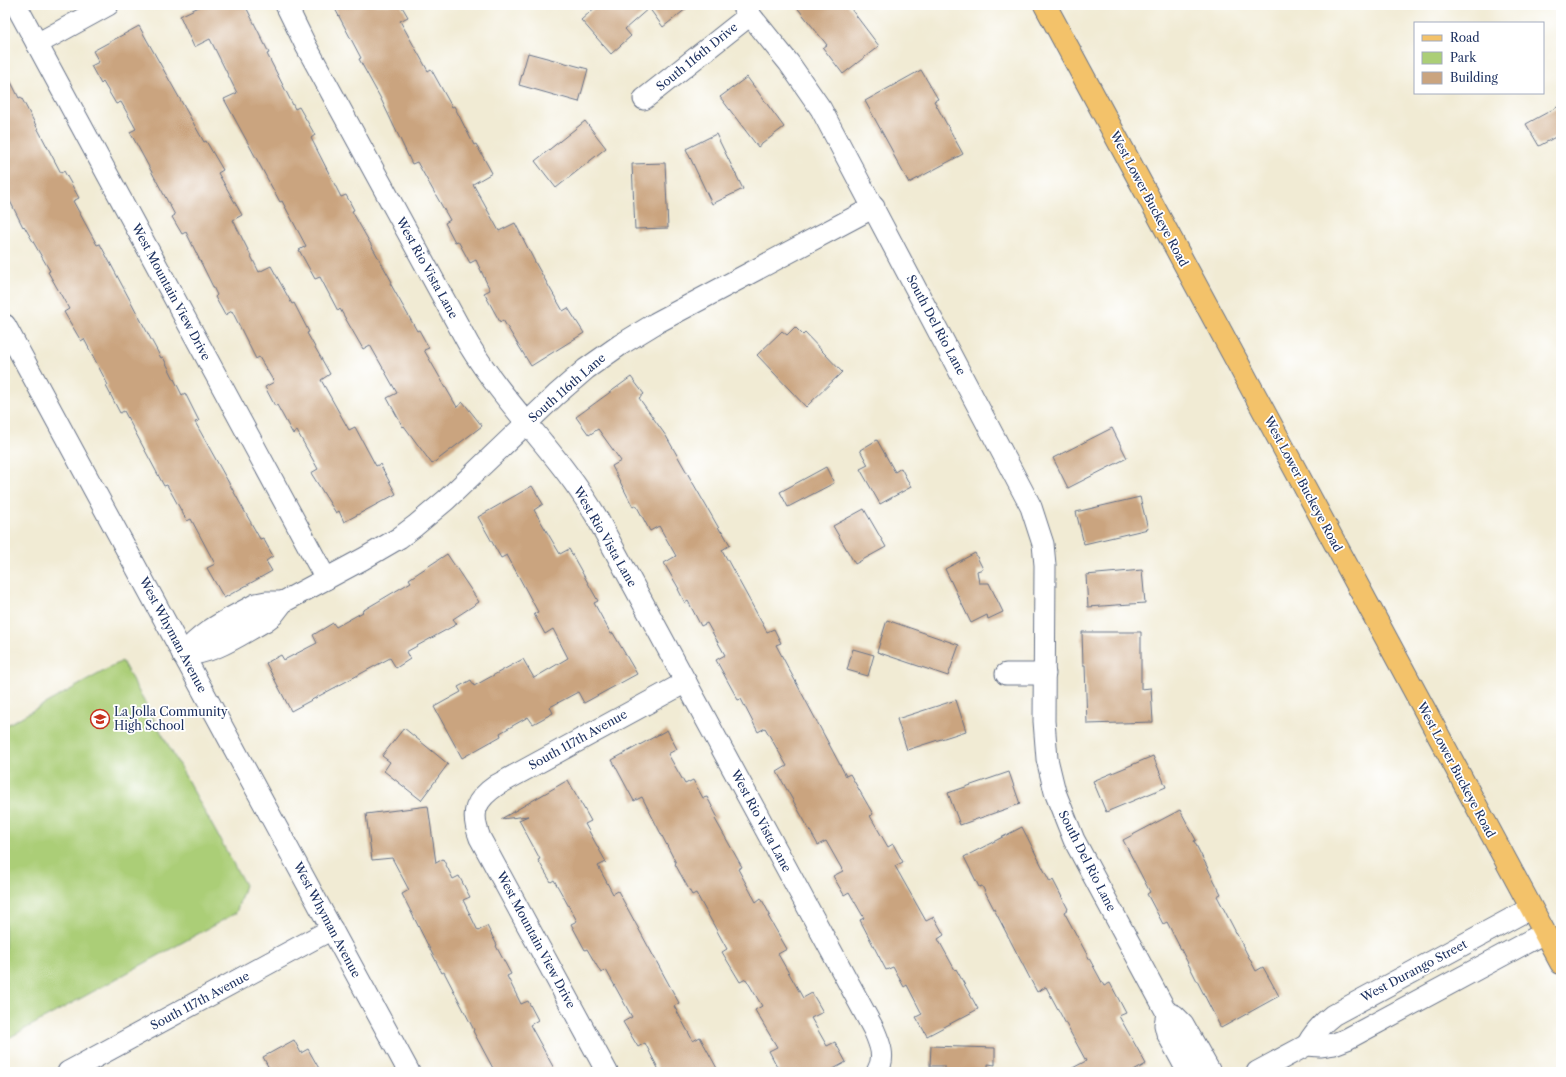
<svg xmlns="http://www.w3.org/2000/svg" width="1566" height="1077" font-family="'Libre Caslon Text',serif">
<rect width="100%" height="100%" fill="#fff"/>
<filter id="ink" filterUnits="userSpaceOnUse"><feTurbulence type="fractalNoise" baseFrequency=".025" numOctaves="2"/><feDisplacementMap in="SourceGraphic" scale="8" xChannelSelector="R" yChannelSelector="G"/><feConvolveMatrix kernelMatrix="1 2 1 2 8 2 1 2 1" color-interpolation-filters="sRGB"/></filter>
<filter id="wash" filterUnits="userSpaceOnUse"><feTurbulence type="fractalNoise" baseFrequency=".012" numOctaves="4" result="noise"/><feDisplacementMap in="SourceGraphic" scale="16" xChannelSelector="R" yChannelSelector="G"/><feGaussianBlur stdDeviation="0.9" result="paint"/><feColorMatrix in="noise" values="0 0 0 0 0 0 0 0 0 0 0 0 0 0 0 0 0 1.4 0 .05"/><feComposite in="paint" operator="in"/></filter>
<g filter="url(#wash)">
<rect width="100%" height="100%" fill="#f1ebd4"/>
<!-- green -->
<path fill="#abce77" stroke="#637e6a" d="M 122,661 L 245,885 L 236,913 L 5,1040 L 5,726 Z"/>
<g id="blocks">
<!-- building -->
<g fill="#caa47f">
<path d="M 203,5 L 245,5 L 269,53 L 267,54 L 295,109 L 299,107 L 315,135 L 311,138 L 341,197 L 346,195 L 354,210 L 352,211 L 392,282 L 390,283 L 417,331 L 419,330 L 429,348 L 424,350 L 457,407 L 463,402 L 482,426 L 432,464 L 404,426 L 403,427 L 387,398 L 397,393 L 370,345 L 363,349 L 340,309 L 338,311 L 320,277 L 315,279 L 299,250 L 306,246 L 282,201 L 280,202 L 224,99 L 237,93 L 210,39 L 194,47 L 180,16 Z"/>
<path d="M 333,5 L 401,5 L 408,17 L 400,21 L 428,71 L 431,69 L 452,107 L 454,106 L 474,145 L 476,144 L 492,173 L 473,184 L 499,231 L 515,223 L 536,264 L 563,311 L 568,308 L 584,333 L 531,366 L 503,320 L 500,322 L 484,293 L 490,290 L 476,260 L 470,263 L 458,241 L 455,242 L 445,223 L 450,220 L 417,162 L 412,164 L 380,97 L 359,59 L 361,58 Z"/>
<path d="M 598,5 L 691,5 L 663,27 L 649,8 L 625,29 L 631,36 L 611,54 L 581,20 Z"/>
<path d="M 795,5 L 848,5 L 879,46 L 843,74 L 823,48 L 827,45 Z"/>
<path d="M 139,26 L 204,142 L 206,141 L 223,170 L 218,173 L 242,215 L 233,220 L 259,272 L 271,266 L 292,304 L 294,303 L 309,332 L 307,333 L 330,374 L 321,380 L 349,430 L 355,427 L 376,466 L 380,464 L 396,494 L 344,522 L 339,511 L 336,513 L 311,473 L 318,469 L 297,431 L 293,434 L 277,405 L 275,406 L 265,387 L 274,382 L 259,357 L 256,359 L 232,311 L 225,315 L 215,297 L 217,295 L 186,232 L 182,234 L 172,217 L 175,215 L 130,132 L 136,129 L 121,102 L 116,104 L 103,82 L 101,84 L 91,66 L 99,62 L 93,51 Z"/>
<path d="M 528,53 L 588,69 L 579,102 L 519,85 Z"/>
<path d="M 5,70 L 19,98 L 21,97 L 61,173 L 64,171 L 79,198 L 73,201 L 97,245 L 100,244 L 161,358 L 163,357 L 182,395 L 185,393 L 199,421 L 195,422 L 260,539 L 263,538 L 273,556 L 266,561 L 272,571 L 224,598 L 207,568 L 215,564 L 191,519 L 187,521 L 167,485 L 164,486 L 124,411 L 120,413 L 106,386 L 108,385 L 84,339 L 81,341 L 64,312 L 69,309 L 48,272 L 50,271 L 24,226 L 23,227 L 5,191 Z"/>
<path d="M 921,70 L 938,99 L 934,101 L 963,154 L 909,183 L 893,154 L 894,154 L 865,101 Z"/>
<path d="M 747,77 L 784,127 L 758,147 L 720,97 Z"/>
<path d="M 1561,105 L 1561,134 L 1539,146 L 1526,124 Z"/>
<path d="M 585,121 L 606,148 L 556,188 L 535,161 Z"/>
<path d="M 716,134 L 743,189 L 712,204 L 686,149 Z"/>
<path d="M 665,163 L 668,228 L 635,229 L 632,164 Z"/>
<path d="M 795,327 L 803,335 L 805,333 L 842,372 L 806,407 L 757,355 L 782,331 L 787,335 Z"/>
<path d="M 631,377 L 644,394 L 639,398 L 666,436 L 721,532 L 722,531 L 730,545 L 722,550 L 767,632 L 774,629 L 781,643 L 776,645 L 846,776 L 850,774 L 873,814 L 870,816 L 888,847 L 893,844 L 903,862 L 895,866 L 926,921 L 934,917 L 944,935 L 938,939 L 955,970 L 956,969 L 978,1009 L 927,1036 L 916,1017 L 922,1014 L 907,985 L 904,987 L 893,967 L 886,970 L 860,920 L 864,918 L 849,892 L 844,895 L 833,876 L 843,871 L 826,841 L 818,845 L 777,772 L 787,766 L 765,728 L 758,732 L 741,699 L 738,700 L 716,660 L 725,655 L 707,623 L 701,626 L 688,601 L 685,603 L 678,589 L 679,589 L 664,563 L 676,556 L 659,526 L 650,531 L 636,505 L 633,507 L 612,466 L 621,461 L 598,429 L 589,435 L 576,417 Z"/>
<path d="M 1112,428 L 1127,458 L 1068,488 L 1053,458 Z"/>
<path d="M 877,440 L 895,472 L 901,468 L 911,487 L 880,504 L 860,469 L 868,465 L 860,450 Z"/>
<path d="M 826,467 L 834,483 L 788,507 L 780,492 Z"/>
<path d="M 532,486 L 543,504 L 534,510 L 560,554 L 569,549 L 598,601 L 594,603 L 611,634 L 613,633 L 637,674 L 584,703 L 578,692 L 550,707 L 553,713 L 533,724 L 528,717 L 500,733 L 501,736 L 462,758 L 434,707 L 461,692 L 458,687 L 471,680 L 474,686 L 523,659 L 534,678 L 568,658 L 553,629 L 545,634 L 534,614 L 538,612 L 507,555 L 501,558 L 478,517 Z"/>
<path d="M 1140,497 L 1148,529 L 1084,544 L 1076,512 Z"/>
<path d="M 864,509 L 886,547 L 855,564 L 833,526 Z"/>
<path d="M 975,553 L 983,569 L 977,571 L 979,583 L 989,583 L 1003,612 L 988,619 L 987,615 L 971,623 L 945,569 Z"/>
<path d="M 447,554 L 479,602 L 453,619 L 457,624 L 406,652 L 410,659 L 396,668 L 390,658 L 291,711 L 266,663 L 281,655 L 284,660 L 317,643 L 313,635 L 333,623 L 336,627 L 363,612 L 362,611 L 411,582 L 409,579 Z"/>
<path d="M 1142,570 L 1145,603 L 1088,607 L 1086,575 Z"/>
<path d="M 887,620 L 959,645 L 948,676 L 877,652 Z"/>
<path d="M 1082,632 L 1141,632 L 1141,689 L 1151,688 L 1153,722 L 1087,724 L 1085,665 L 1083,665 Z"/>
<path d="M 853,649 L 874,655 L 868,676 L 847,670 Z"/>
<path d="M 956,700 L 966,731 L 907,750 L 897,719 Z"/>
<path d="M 404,728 L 448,764 L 421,800 L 384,771 L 390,762 L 382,756 Z"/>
<path d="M 667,730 L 677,749 L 668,754 L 685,784 L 693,780 L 703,798 L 707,797 L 718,818 L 715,819 L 742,867 L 738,869 L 756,902 L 761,898 L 770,915 L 768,916 L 787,949 L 778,954 L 803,998 L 812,993 L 823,1012 L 811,1018 L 827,1046 L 835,1042 L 846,1062 L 828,1072 L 780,1072 L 769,1051 L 777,1047 L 755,1010 L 762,1006 L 746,979 L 740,982 L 722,952 L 727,949 L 696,893 L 692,895 L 675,864 L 676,863 L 642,797 L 634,801 L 612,760 Z"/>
<path d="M 1153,756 L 1166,787 L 1106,812 L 1093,781 Z"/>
<path d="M 1009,772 L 1020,804 L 960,825 L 948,793 Z"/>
<path d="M 568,780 L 591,821 L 585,824 L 606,862 L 598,866 L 613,894 L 618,891 L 679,1003 L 674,1006 L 693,1041 L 700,1037 L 719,1072 L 660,1072 L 645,1043 L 638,1047 L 623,1022 L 632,1017 L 606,970 L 601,973 L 587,949 L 585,950 L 571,924 L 577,921 L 554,880 L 551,882 L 538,860 L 540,859 L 519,820 L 528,816 L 501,819 Z"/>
<path d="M 428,806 L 436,863 L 443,859 L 453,879 L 459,876 L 470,897 L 463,900 L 478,931 L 487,926 L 497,945 L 496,946 L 511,974 L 507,976 L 521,1004 L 528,1001 L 538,1020 L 530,1025 L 556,1072 L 495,1072 L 473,1031 L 474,1030 L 444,972 L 442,973 L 402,894 L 409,890 L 392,858 L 372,860 L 366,814 Z"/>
<path d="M 1180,810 L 1196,840 L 1194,841 L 1221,894 L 1217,896 L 1256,971 L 1263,967 L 1279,996 L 1221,1028 L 1167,922 L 1163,924 L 1147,894 L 1150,892 L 1123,840 Z"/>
<path d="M 1022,827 L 1050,882 L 1053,880 L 1068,909 L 1064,912 L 1104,986 L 1110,983 L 1126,1013 L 1119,1016 L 1146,1064 L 1132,1072 L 1065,1072 L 1086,1061 L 1046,987 L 1037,992 L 982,886 L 979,887 L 964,857 Z"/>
<path d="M 294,1040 L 301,1053 L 308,1049 L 321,1072 L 271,1072 L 263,1057 Z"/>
<path d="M 931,1046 L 995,1048 L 995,1065 L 988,1064 L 988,1072 L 945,1072 L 945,1066 L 930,1066 Z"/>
</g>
</g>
</g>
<g filter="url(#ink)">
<use href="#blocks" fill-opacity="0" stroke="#667187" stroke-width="1"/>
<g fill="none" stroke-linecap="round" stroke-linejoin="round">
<defs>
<g id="minor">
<path d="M 16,5 L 326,579"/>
<path d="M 286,5 L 306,46 L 469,345 C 506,406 560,455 596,516 L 874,1030 C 880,1044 886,1058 877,1072"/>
<path d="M 742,5 L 789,63 L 821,109 L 1031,507 L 1043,544 L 1045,565 L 1044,721 L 1047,759 L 1055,792 L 1074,840 L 1167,1013"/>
<path d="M 37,44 L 108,5"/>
<path d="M 644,99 L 750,15"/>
<path d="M 5,325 L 409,1072"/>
<path d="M 183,655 C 214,654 239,635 265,621 L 273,615 L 283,602 L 363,559 L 399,538 L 415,526 L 446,500 L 556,395 L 586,369 L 620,345 L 656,323 L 874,207"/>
<path d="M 183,655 C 202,630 230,619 256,604 L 266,602 L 283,602"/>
<path d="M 1006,674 L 1045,674"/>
<path d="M 1167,1013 L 1174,1015 L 1183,1024 L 1210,1072"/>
<path d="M 1167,1013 L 1165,1025 L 1167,1033 L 1188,1072"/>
<path d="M 1307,1045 C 1314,1032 1321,1024 1333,1015 L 1531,908"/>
<path d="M 68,1072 L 332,929"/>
<path d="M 607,1072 L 480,838 C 470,812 475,800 497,785 L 686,682"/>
<path d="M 1257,1072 L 1307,1045 L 1320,1046 L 1334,1044 L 1347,1039 L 1544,933"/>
</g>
<path id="major" d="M 1045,5 L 1561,963"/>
</defs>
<!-- minor casing -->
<use href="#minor" stroke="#667187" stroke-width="23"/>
<!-- major casing -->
<use href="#major" stroke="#667187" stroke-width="24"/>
<!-- minor -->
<use href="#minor" stroke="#fff" stroke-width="21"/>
<!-- major -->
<use href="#major" stroke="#f3c26a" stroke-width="22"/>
</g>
</g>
<!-- icons -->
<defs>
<symbol id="school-ring" viewBox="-11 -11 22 22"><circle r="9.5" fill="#fff" stroke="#c8321e" stroke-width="1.5"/><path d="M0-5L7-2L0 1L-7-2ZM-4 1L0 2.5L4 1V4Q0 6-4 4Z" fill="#c8321e"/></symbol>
</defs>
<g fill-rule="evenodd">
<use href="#school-ring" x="89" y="708" width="22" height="22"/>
</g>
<g text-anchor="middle" stroke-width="3.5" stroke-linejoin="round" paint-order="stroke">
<!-- street labels -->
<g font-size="12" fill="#1b2f5e" stroke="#fff">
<text transform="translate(697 57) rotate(-39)" y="4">South 116th Drive</text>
<text transform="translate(1149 199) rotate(62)" y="4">West Lower Buckeye Road</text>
<text transform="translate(427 268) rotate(61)" y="4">West Rio Vista Lane</text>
<text transform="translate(171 292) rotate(62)" y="4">West Mountain View Drive</text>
<text transform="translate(936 325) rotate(62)" y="4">South Del Rio Lane</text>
<text transform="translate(567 388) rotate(-41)" y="4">South 116th Lane</text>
<text transform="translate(1303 484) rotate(62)" y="4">West Lower Buckeye Road</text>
<text transform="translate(605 537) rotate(60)" y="4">West Rio Vista Lane</text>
<text transform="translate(173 635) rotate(62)" y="4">West Whyman Avenue</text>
<text transform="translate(578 740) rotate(-29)" y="4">South 117th Avenue</text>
<text transform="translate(1456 770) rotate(62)" y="4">West Lower Buckeye Road</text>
<text transform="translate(761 821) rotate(62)" y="4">West Rio Vista Lane</text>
<text transform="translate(1087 861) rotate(63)" y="4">South Del Rio Lane</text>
<text transform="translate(327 920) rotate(62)" y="4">West Whyman Avenue</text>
<text transform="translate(536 940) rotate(62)" y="4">West Mountain View Drive</text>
<text transform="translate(1414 971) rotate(-28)" y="4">West Durango Street</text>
<text transform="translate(200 1001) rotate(-28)" y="4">South 117th Avenue</text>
</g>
<!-- poi labels -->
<g font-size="12" fill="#1b2f5e" stroke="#fff" text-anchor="start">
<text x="114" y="716">La Jolla Community<tspan x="114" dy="14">High School</tspan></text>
</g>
</g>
<!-- margin -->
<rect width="1566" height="1077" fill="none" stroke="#fff" stroke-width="20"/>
<!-- legend -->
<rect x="1414" y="22" width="130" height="72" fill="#ffffff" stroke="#a4acbf"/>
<rect x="1422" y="35" width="20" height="6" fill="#f3c26a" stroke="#a4acbf"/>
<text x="1450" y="42" font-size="12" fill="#1b2f5e">Road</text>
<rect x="1422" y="52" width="20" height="12" fill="#abce77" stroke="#a4acbf"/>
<text x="1450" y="62" font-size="12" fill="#1b2f5e">Park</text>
<rect x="1422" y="72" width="20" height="12" fill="#caa47f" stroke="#a4acbf"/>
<text x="1450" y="82" font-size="12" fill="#1b2f5e">Building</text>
</svg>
